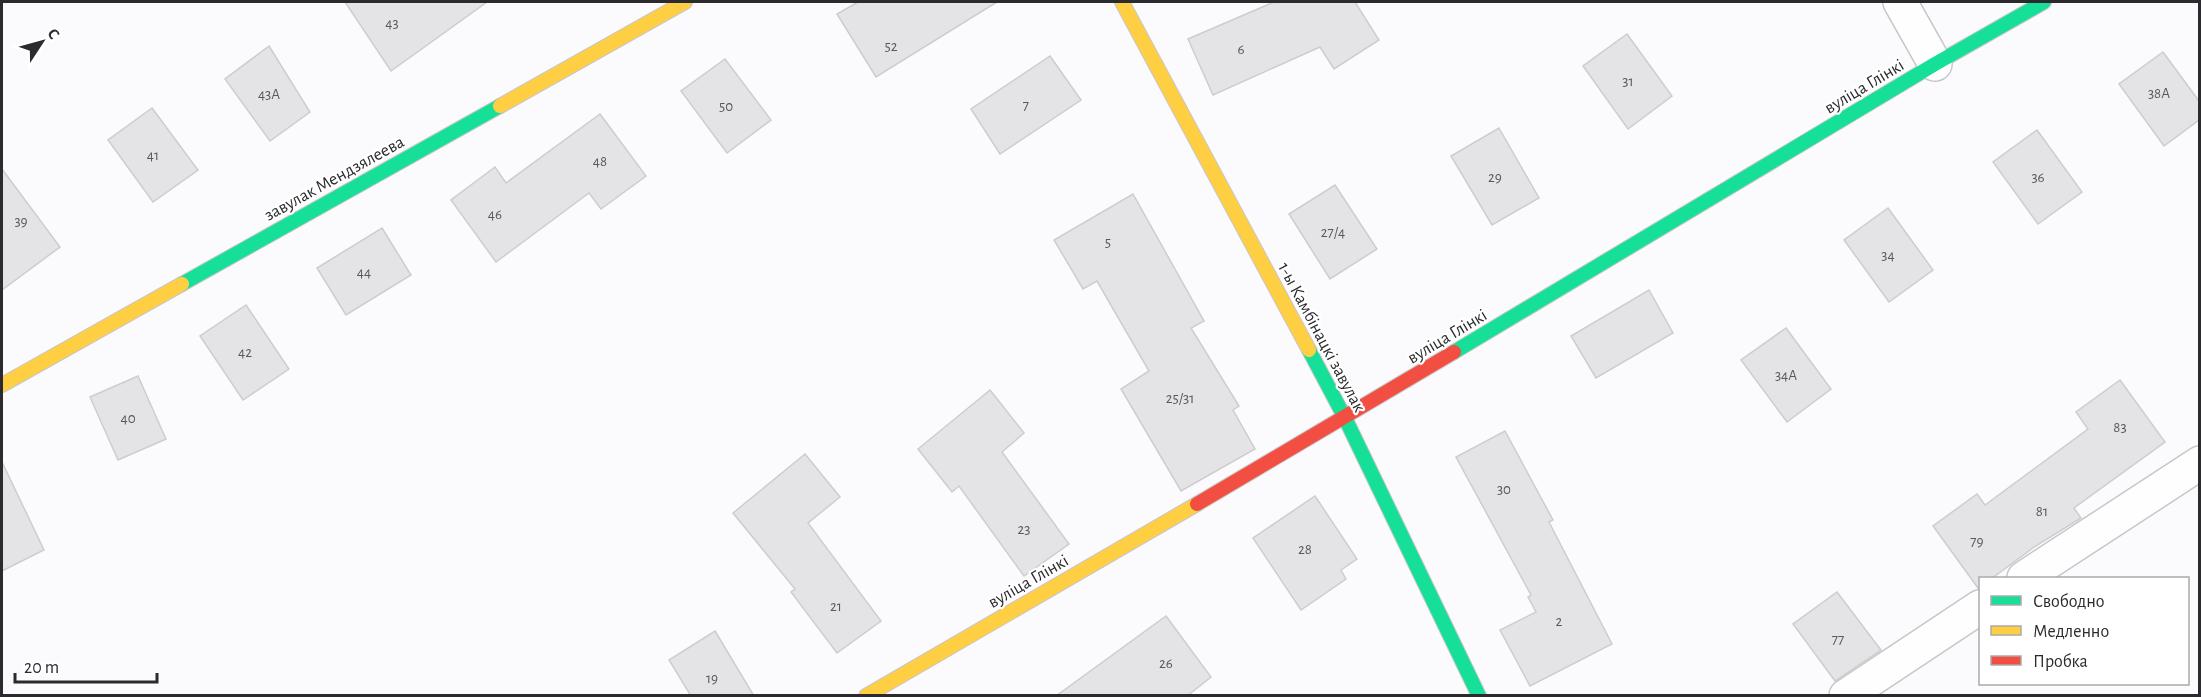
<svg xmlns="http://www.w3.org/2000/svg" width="2201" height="697" font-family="'Alegreya Sans',sans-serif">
<rect width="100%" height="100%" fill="#fbfbfd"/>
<!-- building -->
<g fill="#e4e3e6" stroke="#cdcdd0" stroke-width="1.5">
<path d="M 345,2 L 487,2 L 391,71 Z"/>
<path d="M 858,2 L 997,2 L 876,77 L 837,14 Z"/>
<path d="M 1274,2 L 1355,2 L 1379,40 L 1334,69 L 1320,47 L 1213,95 L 1188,39 Z"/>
<path d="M 1627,34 L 1672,96 L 1628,129 L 1583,66 Z"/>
<path d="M 269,46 L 310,112 L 270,141 L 225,79 Z"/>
<path d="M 2163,52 L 2199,101 L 2199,120 L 2164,146 L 2119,84 Z"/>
<path d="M 1050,56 L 1081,100 L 1000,154 L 971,109 Z"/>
<path d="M 725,59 L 771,120 L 727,153 L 681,91 Z"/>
<path d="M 152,108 L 198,170 L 153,202 L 108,140 Z"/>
<path d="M 600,114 L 646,176 L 601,209 L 589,193 L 496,262 L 451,200 L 495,167 L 506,183 Z"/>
<path d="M 1499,128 L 1539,198 L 1492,225 L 1451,156 Z"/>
<path d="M 2037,130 L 2082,192 L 2038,224 L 1993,162 Z"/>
<path d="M 2,169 L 60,247 L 2,290 Z"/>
<path d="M 1335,185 L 1377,249 L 1330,279 L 1289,214 Z"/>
<path d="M 1133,194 L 1204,321 L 1191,328 L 1239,406 L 1233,410 L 1255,449 L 1181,491 L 1121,389 L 1149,371 L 1097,281 L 1083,289 L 1054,240 Z"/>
<path d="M 1888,208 L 1933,270 L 1889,302 L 1844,240 Z"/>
<path d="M 382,228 L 411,275 L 346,315 L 317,268 Z"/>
<path d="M 1649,290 L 1673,333 L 1596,378 L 1571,336 Z"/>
<path d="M 246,305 L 289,369 L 243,400 L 200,336 Z"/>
<path d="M 1786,328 L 1831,389 L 1787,422 L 1741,360 Z"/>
<path d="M 138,376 L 166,439 L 118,460 L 90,397 Z"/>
<path d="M 2120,380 L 2165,442 L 2074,508 L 2081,518 L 2034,547 L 1991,579 L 1980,579 L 1980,586 L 1978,588 L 1933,526 L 1977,494 L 1985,505 L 2088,429 L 2076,412 Z"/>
<path d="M 990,390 L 1024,433 L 1002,452 L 1069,544 L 1024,576 L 959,486 L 952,492 L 918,449 Z"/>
<path d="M 1505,431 L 1553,520 L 1549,522 L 1612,644 L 1530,686 L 1500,630 L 1536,612 L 1528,597 L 1531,595 L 1456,457 Z"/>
<path d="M 805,454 L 840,497 L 808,523 L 881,621 L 837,653 L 791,592 L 795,589 L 733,513 Z"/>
<path d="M 2,462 L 44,550 L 2,571 Z"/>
<path d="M 1315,496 L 1357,559 L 1341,570 L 1346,579 L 1301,610 L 1253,538 Z"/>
<path d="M 1837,592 L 1881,650 L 1835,681 L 1793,624 Z"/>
<path d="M 1166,616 L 1211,677 L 1187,696 L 1056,696 Z"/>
<path d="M 715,631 L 754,696 L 691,696 L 669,660 Z"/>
</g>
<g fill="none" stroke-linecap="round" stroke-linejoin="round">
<defs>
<g id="street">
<path d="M 1900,2 L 1935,64"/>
<path d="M 2024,578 L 2200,463"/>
<path d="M 1846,696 L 1980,607"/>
</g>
<g id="fast">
<path d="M 182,284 L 500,106"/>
<path d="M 1309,350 L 1345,418 L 1479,696"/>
<path d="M 1454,352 L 1935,64 L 2044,2"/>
</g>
<g id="slow">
<path d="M 1122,2 L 1309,350"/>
<path d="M 500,106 L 685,2"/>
<path d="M 2,385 L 182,284"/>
<path d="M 866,696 L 1197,504"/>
</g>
<path id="jam" d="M 1197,504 L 1454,352"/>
</defs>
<!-- street casing -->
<use href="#street" stroke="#c7c7ca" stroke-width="36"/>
<!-- fast casing -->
<use href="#fast" stroke="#c7c7ca" stroke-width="16"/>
<!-- slow casing -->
<use href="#slow" stroke="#c7c7ca" stroke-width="16"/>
<!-- jam casing -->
<use href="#jam" stroke="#c7c7ca" stroke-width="16"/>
<!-- street -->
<use href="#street" stroke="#fefeff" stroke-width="33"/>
<!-- fast -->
<use href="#fast" stroke="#16e098" stroke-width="14"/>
<!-- slow -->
<use href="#slow" stroke="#ffcf43" stroke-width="14"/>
<!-- jam -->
<use href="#jam" stroke="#f24e42" stroke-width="14"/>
</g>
<g text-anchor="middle" stroke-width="4.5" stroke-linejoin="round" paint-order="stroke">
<!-- number labels -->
<g font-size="15" fill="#59585c">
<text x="392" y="28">43</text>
<text x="891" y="51">52</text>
<text x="1241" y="54">6</text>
<text x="1628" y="86">31</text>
<text x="2159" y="98">38А</text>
<text x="269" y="99">43А</text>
<text x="1026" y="110">7</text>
<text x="726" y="111">50</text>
<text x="153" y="160">41</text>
<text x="600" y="166">48</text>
<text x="1495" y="182">29</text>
<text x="2038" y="182">36</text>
<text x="495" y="219">46</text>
<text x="21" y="226">39</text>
<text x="1333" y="237">27/4</text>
<text x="1108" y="247">5</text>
<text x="1888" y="260">34</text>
<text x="364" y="277">44</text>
<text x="245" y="357">42</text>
<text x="1786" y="380">34А</text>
<text x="1180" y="403">25/31</text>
<text x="128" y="423">40</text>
<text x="2120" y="432">83</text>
<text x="1504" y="494">30</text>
<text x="2042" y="516">81</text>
<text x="1024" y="534">23</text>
<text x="1977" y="546">79</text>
<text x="1305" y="554">28</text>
<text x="836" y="611">21</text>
<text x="1559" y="626">2</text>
<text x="1838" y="644">77</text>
<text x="1166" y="668">26</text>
<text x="712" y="683">19</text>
</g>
<!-- street labels -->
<g font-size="18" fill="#2b2a2e" stroke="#fff">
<text transform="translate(1864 86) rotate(-31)" y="6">вуліца Глінкі</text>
<text transform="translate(334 178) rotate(-29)" y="6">завулак Мендзялеева</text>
<text transform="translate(1447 336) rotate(-31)" y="6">вуліца Глінкі</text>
<text transform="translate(1322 337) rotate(62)" y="6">1-ы Камбінацкі завулак</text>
<text transform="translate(1028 581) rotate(-30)" y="6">вуліца Глінкі</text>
</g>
</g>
<!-- border -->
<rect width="2201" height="697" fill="none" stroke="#2b2a2e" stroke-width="6"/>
<!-- legend -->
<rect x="1979" y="577" width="210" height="108" fill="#ffffff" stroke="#aaaaab" stroke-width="1.5"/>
<rect x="1991" y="596" width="30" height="9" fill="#16e098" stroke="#aaaaab" stroke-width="1.5"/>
<text x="2033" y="607" font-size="18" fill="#2b2a2e">Свободно</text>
<rect x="1991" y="626" width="30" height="9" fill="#ffcf43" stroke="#aaaaab" stroke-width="1.5"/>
<text x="2033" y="637" font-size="18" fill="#2b2a2e">Медленно</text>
<rect x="1991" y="656" width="30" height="9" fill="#f24e42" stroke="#aaaaab" stroke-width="1.5"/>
<text x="2033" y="667" font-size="18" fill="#2b2a2e">Пробка</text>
<!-- north arrow -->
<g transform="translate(42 42) rotate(54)" stroke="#ffffff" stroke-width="4.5" paint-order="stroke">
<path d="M0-4.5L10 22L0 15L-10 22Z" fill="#2b2a2e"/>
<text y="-9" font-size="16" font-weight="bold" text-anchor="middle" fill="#2b2a2e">С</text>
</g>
<!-- scale -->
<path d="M15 673v9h142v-9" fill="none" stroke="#2b2a2e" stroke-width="3"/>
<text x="24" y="673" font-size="18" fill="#2b2a2e" stroke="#ffffff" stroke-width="4.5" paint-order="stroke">20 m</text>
</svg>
